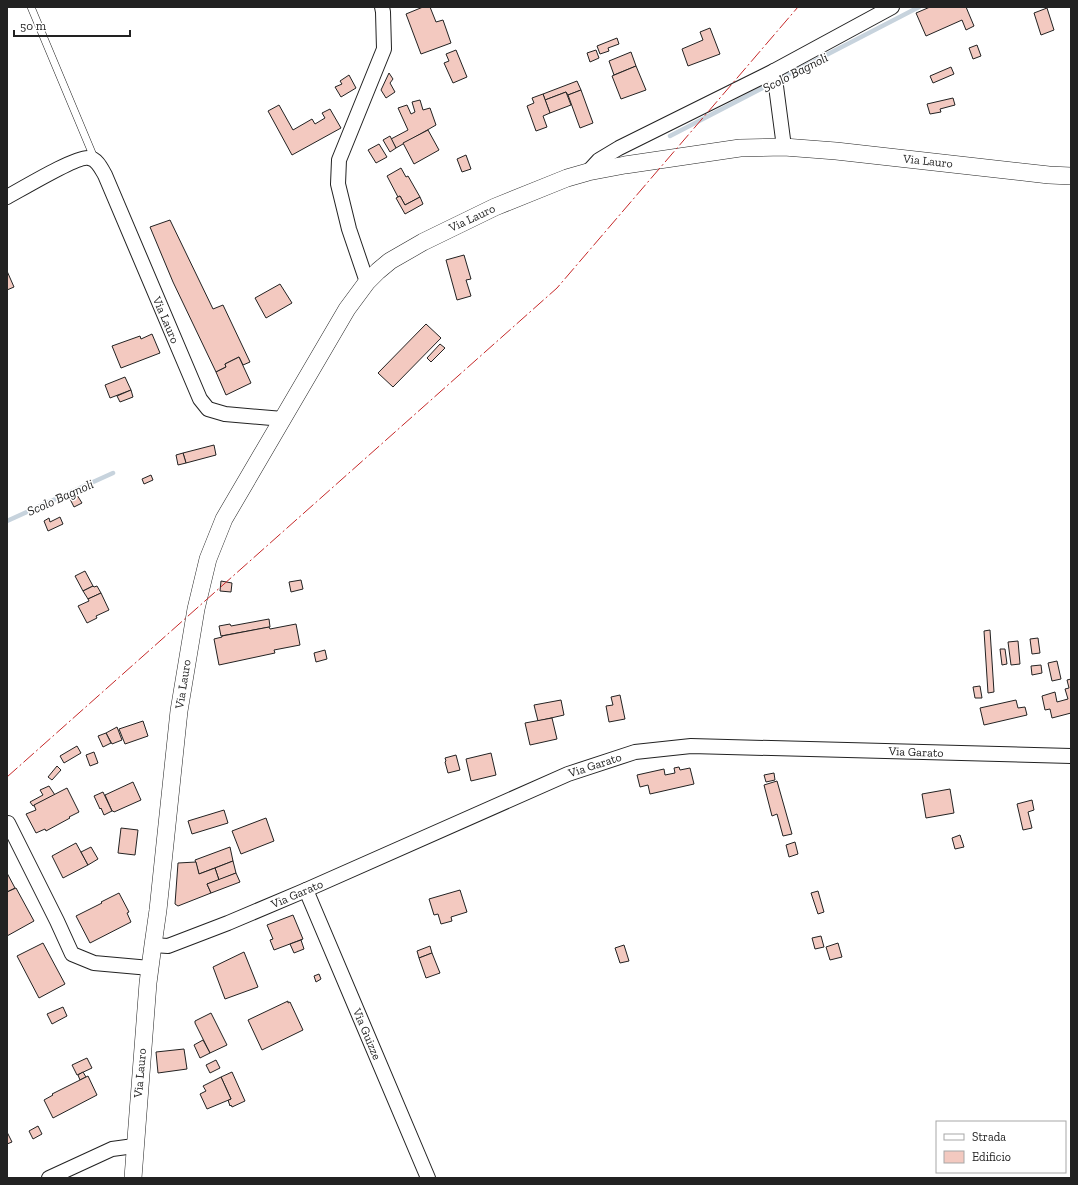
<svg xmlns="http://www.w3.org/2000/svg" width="1078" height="1185" font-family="'Zilla Slab',serif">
<rect width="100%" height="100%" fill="#fff"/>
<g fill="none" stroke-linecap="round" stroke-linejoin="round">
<!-- stream -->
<g stroke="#c7d3dd" stroke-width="4.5">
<path d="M 670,136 L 919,7"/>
<path d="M 7,521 L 113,473"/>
</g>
</g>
<!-- building -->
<g fill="#f3c9c0" stroke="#222">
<path d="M 423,7 L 430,7 L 436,22 L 443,20 L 451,43 L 421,54 L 406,14 Z"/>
<path d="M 930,7 L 966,7 L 974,26 L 966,30 L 962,20 L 926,36 L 916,13 Z"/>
<path d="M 1047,8 L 1054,30 L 1041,35 L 1034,13 Z"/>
<path d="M 710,28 L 720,54 L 688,66 L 682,49 L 703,40 L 700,32 Z"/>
<path d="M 617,38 L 619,44 L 608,48 L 609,51 L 600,54 L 597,46 Z"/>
<path d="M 977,45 L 981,56 L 973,59 L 969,48 Z"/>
<path d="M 456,50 L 467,77 L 453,83 L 444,63 L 449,61 L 446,54 Z"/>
<path d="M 596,50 L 599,58 L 590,62 L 587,53 Z"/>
<path d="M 631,52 L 636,66 L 614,75 L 609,61 Z"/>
<path d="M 636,66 L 646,90 L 621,99 L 612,76 Z"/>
<path d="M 951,67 L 954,74 L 933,83 L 930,76 Z"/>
<path d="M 389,73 L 393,79 L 390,83 L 395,92 L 386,98 L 381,90 Z"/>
<path d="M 349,75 L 356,88 L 341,97 L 335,87 L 342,84 L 340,81 Z"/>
<path d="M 577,81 L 581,90 L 568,95 L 566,92 L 545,100 L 543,94 Z"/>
<path d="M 581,90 L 593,123 L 580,128 L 568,95 Z"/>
<path d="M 566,92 L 571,105 L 550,113 L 545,100 Z"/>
<path d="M 543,94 L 550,113 L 543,116 L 547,127 L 536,131 L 527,106 L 534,103 L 532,98 Z"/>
<path d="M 953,98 L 955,105 L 940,109 L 941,112 L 930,114 L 927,104 Z"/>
<path d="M 420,100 L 423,110 L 430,108 L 436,125 L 396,148 L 391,139 L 408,130 L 398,108 L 407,105 L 411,114 L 415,112 L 412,102 Z"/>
<path d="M 279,105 L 293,130 L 312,119 L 315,124 L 325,118 L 322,113 L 330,109 L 341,128 L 292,155 L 268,111 Z"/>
<path d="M 428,130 L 439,150 L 414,164 L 403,143 Z"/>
<path d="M 390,136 L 396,148 L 390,152 L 383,140 Z"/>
<path d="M 379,144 L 387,157 L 376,163 L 368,150 Z"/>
<path d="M 466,155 L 471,169 L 462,172 L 457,159 Z"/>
<path d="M 401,168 L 406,177 L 408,176 L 420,197 L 405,205 L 400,196 L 398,197 L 387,176 Z"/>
<path d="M 400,196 L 405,205 L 420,197 L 423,204 L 405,214 L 396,198 Z"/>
<path d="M 170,220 L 213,309 L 223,305 L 250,362 L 243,365 L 239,357 L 225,364 L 226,367 L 216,372 L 173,282 L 150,227 Z"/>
<path d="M 464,255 L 471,279 L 466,280 L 471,296 L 457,300 L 446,260 Z"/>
<path d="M 7,271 L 14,287 L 7,290 Z"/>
<path d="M 280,284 L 292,303 L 266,318 L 255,298 Z"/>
<path d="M 426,324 L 441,338 L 393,387 L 378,373 Z"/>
<path d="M 152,334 L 160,353 L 121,368 L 112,346 L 140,336 L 141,339 Z"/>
<path d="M 440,344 L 445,348 L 431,362 L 427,358 Z"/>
<path d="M 239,357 L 251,383 L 226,395 L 216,372 L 226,367 L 225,364 Z"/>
<path d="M 125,377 L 131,390 L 110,398 L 105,385 Z"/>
<path d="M 131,390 L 133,397 L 120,402 L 117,396 Z"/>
<path d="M 214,445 L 216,455 L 186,463 L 183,453 Z"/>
<path d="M 183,453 L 186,463 L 178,465 L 176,455 Z"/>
<path d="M 151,475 L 153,480 L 144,484 L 142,479 Z"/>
<path d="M 77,495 L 82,503 L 74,507 L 70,499 Z"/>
<path d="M 60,517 L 63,524 L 48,531 L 44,521 L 49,518 L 50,522 Z"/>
<path d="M 85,571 L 93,586 L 83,591 L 75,576 Z"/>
<path d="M 301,580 L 303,589 L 291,592 L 289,582 Z"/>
<path d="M 221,581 L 232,583 L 231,592 L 220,591 Z"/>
<path d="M 93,586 L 94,587 L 97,586 L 101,593 L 88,599 L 83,591 Z"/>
<path d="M 101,593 L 109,610 L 96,616 L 97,618 L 87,623 L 78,606 L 89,601 L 88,599 Z"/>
<path d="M 269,619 L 270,627 L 221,636 L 219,626 L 230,624 L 231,626 Z"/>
<path d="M 296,624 L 300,645 L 274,650 L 275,653 L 219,665 L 214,639 L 222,637 L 222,636 L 269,627 L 270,629 Z"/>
<path d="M 990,630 L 994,692 L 988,693 L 984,631 Z"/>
<path d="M 1038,638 L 1040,653 L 1032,654 L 1030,639 Z"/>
<path d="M 1018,641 L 1020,664 L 1011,665 L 1008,642 Z"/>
<path d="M 1000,649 L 1005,649 L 1007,664 L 1002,665 Z"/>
<path d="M 325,650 L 327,659 L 316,662 L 314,653 Z"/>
<path d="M 1057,661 L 1061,679 L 1052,681 L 1048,663 Z"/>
<path d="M 1041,665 L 1042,673 L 1032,675 L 1031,666 Z"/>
<path d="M 1071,679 L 1071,713 L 1052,718 L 1050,709 L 1045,710 L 1042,696 L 1055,692 L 1057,702 L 1068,699 L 1065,689 L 1069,688 L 1067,680 Z"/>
<path d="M 980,686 L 982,698 L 975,698 L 973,687 Z"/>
<path d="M 620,695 L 625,719 L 609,722 L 606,706 L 613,705 L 611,697 Z"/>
<path d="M 561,700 L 564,715 L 538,721 L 534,705 Z"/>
<path d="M 1016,700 L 1018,708 L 1025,707 L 1027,715 L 984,725 L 980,708 Z"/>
<path d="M 552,718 L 557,739 L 530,745 L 525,723 Z"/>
<path d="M 143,721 L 148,736 L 125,744 L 119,729 Z"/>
<path d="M 117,727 L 122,740 L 112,744 L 106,733 Z"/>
<path d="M 106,733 L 111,743 L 103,747 L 98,736 Z"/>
<path d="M 77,746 L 81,753 L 64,763 L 60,756 Z"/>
<path d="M 94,752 L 98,763 L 90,766 L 86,755 Z"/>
<path d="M 491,753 L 496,775 L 471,781 L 466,759 Z"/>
<path d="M 456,755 L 460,770 L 448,773 L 445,762 L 446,761 L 445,758 Z"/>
<path d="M 57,766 L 61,770 L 52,780 L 48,777 Z"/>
<path d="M 679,767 L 680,770 L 690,768 L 694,784 L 650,794 L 648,785 L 640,787 L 637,775 L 664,769 L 665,775 L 675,773 L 674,768 Z"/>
<path d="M 774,773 L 775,780 L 766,782 L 764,775 Z"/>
<path d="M 777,781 L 792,834 L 783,836 L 777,814 L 772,816 L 764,785 Z"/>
<path d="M 133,782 L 141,800 L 114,812 L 113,811 L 112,811 L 105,795 Z"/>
<path d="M 49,786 L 55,795 L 33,806 L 30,802 L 43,795 L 40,790 Z"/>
<path d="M 67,788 L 79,812 L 69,817 L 70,818 L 46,831 L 45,829 L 36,833 L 26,814 L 36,810 L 34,805 Z"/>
<path d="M 950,789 L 954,813 L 926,818 L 922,794 Z"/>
<path d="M 103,792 L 112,811 L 104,815 L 101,808 L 100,809 L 94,796 Z"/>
<path d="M 1032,800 L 1034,810 L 1028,812 L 1032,828 L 1023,830 L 1017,804 Z"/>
<path d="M 224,810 L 228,823 L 192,834 L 188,821 Z"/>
<path d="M 266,818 L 274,841 L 241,854 L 232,831 Z"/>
<path d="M 121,828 L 138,830 L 135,855 L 118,853 Z"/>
<path d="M 960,835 L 964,847 L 955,849 L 952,838 Z"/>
<path d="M 795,842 L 798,854 L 789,857 L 786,845 Z"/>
<path d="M 76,843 L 88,865 L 63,878 L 52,856 Z"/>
<path d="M 91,847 L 98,859 L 88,865 L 81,852 Z"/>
<path d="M 230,847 L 233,861 L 199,874 L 195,860 Z"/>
<path d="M 233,861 L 236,873 L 219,880 L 215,868 Z"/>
<path d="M 196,862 L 199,874 L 215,868 L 219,880 L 207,884 L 211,893 L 178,906 L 175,904 L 178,863 Z"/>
<path d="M 7,873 L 15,888 L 7,892 Z"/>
<path d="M 236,873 L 240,882 L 211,893 L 207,884 Z"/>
<path d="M 16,888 L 34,921 L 7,936 L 7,892 Z"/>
<path d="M 460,890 L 467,912 L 451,917 L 452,921 L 441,924 L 438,914 L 434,915 L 429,899 Z"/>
<path d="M 818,891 L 824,912 L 818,914 L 811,893 Z"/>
<path d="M 119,893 L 129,912 L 127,913 L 131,922 L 90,943 L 76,916 L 102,903 L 101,902 Z"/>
<path d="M 293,915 L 303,939 L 274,950 L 270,940 L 273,939 L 267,925 Z"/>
<path d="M 821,936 L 824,947 L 815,949 L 812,938 Z"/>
<path d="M 301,940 L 304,949 L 294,953 L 290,944 Z"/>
<path d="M 43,943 L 65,984 L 39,998 L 17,956 Z"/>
<path d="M 838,943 L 842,957 L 830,960 L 826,947 Z"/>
<path d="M 624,945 L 629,961 L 620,963 L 615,948 Z"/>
<path d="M 430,946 L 432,953 L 419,958 L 417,951 Z"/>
<path d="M 244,952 L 258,987 L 225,999 L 213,967 Z"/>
<path d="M 432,953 L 440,973 L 426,978 L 419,958 Z"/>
<path d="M 319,974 L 321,979 L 316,982 L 314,976 Z"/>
<path d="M 288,1001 L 288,1003 L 290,1002 L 303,1030 L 262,1050 L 248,1020 Z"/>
<path d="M 63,1007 L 67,1016 L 52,1024 L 47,1014 Z"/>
<path d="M 211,1013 L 227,1045 L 210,1053 L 195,1023 L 195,1021 Z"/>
<path d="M 203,1040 L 210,1053 L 200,1058 L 194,1045 Z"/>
<path d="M 184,1049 L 187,1069 L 158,1073 L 156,1052 Z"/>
<path d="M 87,1058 L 92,1068 L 77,1075 L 72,1065 Z"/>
<path d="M 216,1060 L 220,1068 L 210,1073 L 206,1065 Z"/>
<path d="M 83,1072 L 86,1077 L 80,1080 L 78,1075 Z"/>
<path d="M 232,1072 L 245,1101 L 232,1107 L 231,1105 L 230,1106 L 228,1100 L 231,1099 L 221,1077 Z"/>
<path d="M 88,1076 L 97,1095 L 53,1118 L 44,1100 L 53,1095 L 52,1094 Z"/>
<path d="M 221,1077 L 231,1099 L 207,1109 L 200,1094 L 206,1091 L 203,1086 Z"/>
<path d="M 38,1126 L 42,1134 L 33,1139 L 29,1131 Z"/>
<path d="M 7,1132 L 12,1142 L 7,1144 Z"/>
</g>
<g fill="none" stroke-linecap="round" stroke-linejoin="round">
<defs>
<path id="service" d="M 31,7 L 95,160"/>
<g id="minor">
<path d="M 774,71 L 784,147"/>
<path d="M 588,172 L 599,160 L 619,148 L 774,71 L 892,7"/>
<path d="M 7,197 C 20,190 78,155 89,158 C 97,159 101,168 105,175 L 200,399 L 208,409 L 225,414 L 283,419"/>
<path d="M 367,282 L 349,229 L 338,184 L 339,160 L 384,49 L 383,12 L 382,7"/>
<path d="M 8,823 L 57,921 L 72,954 L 94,963 L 150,968"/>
<path d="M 306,890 L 428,1178"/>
<path d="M 153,945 L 168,946 L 228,923 L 306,890 L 568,774 L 635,752 L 691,746 L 1071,756"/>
<path d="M 49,1178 L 112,1149 L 134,1146"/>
</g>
<path id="tertiary" d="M 133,1178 L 148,983 L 153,945 L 158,910 L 179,711 L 196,609 L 208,559 L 224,519 L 347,309 L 367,282 L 378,271 L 390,261 L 423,242 L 495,207 L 567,178 L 588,172 L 625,165 L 740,148 L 784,147 L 836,151 L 1049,175 L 1071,176"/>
</defs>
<!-- service casing -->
<use href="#service" stroke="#222" stroke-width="8"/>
<!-- minor casing -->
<use href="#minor" stroke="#222" stroke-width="16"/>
<!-- tertiary casing -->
<use href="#tertiary" stroke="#222" stroke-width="18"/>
<!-- service -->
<use href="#service" stroke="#fff" stroke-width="7"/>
<!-- minor -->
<use href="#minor" stroke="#fff" stroke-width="14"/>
<!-- tertiary -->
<use href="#tertiary" stroke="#fff" stroke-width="17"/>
<!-- power -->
<path stroke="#c62828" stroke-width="1" stroke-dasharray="14 3 2 3" stroke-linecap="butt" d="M 7,777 L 557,288 L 798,7"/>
</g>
<g text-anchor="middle" stroke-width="3" stroke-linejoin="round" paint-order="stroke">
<!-- street labels -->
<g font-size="12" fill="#222" stroke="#fff">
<text transform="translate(928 161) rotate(6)" y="4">Via Lauro</text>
<text transform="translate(472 218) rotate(-25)" y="4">Via Lauro</text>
<text transform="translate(166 320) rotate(67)" y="4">Via Lauro</text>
<text transform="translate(183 684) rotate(-81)" y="4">Via Lauro</text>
<text transform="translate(916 752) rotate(2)" y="4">Via Garato</text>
<text transform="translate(595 765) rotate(-18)" y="4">Via Garato</text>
<text transform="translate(297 894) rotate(-23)" y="4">Via Garato</text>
<text transform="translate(367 1034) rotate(67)" y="4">Via Guizze</text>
<text transform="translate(140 1073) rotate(-85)" y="4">Via Lauro</text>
</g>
<!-- water labels -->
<g font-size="13" font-style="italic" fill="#222" stroke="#fff">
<text transform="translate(795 72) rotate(-27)" y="5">Scolo Bagnoli</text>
<text transform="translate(60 497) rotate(-24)" y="5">Scolo Bagnoli</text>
</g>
</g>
<!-- border -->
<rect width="1078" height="1185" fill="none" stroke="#222222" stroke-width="16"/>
<!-- legend -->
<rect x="936" y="1121" width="130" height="52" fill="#ffffff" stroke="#a7a7a7"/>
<rect x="944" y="1134" width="20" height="6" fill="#ffffff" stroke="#a7a7a7"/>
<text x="972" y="1141" font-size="12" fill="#222222">Strada</text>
<rect x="944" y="1151" width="20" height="12" fill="#f3c9c0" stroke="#a7a7a7"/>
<text x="972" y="1161" font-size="12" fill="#222222">Edificio</text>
<!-- scale -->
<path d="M14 30v6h116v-6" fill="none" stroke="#222222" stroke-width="2"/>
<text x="20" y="30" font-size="12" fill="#222222" stroke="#ffffff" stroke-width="3" paint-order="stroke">50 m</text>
</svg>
